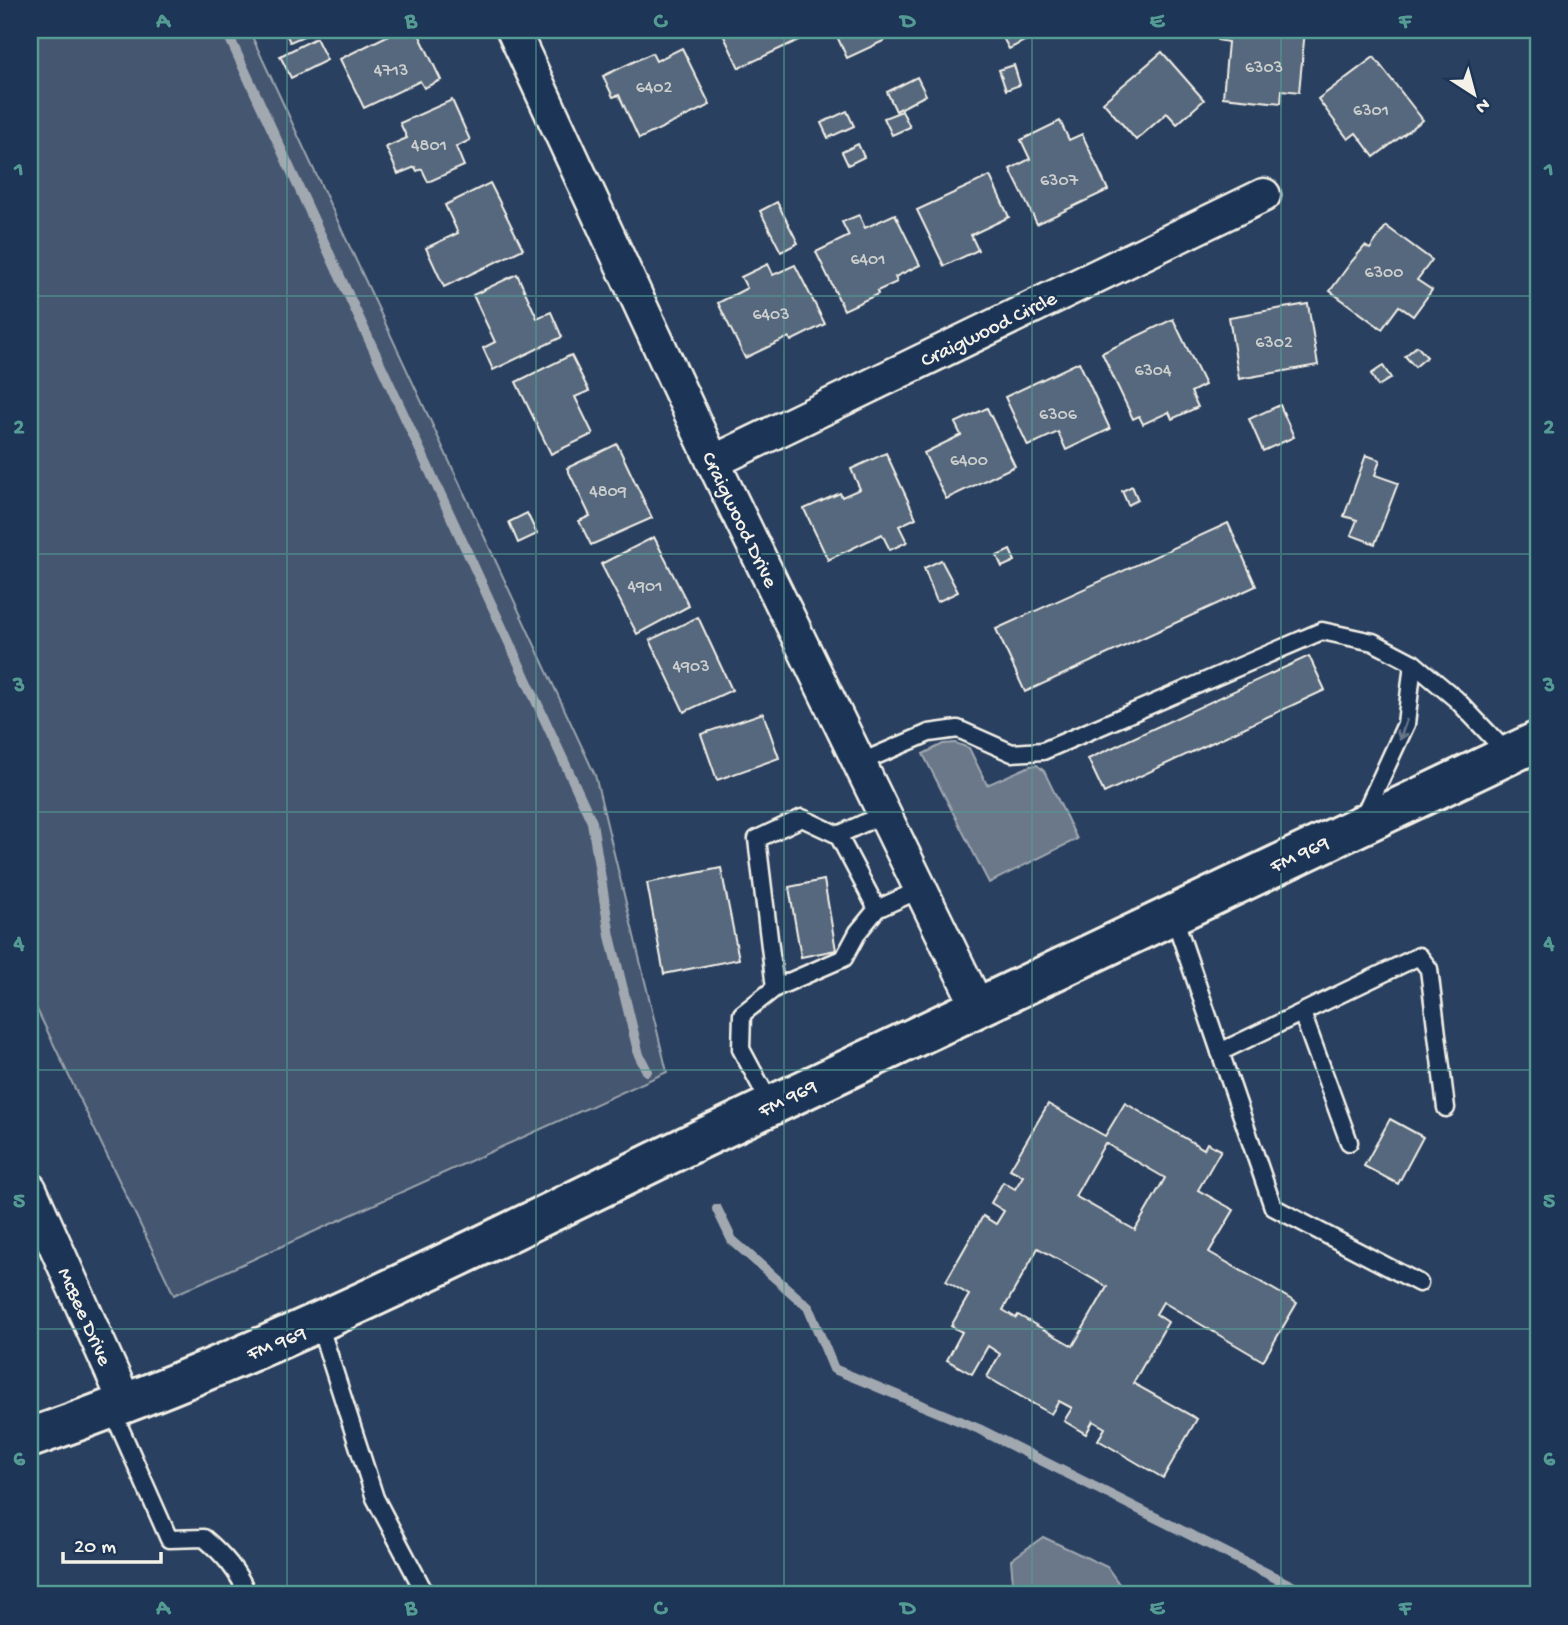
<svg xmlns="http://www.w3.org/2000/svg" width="1568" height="1625" font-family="'Gochi Hand',sans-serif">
<rect width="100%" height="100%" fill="#2a4060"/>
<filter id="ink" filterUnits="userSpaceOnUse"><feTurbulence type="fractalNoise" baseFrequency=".0143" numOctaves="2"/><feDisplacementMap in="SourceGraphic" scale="14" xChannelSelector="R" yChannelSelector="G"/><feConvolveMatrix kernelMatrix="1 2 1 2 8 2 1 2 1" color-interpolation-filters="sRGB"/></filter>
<g filter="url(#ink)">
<!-- green -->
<path fill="#445771" stroke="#9ca4ac" stroke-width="2" d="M 30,30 L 249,30 L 595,775 L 667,1072 L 174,1295 L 30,995 Z"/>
<!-- water -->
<g fill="#6a788a" stroke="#a1a8b0" stroke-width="2">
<path d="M 955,743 L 969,748 L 987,785 L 1030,766 L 1037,765 L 1044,771 L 1077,839 L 989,883 L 923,754 L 943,744 Z"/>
<path d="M 1043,1537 L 1107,1567 L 1127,1595 L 1014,1595 L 1011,1560 Z"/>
</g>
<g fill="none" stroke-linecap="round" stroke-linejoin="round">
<!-- stream -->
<g stroke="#a1a8b0" stroke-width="10">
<path d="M 226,30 L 592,822 L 610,936 L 639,1055 L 647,1071"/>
<path d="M 717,1209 L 732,1240 L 808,1307 L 834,1369 L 979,1429 L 1310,1595"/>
</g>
</g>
<!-- building -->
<g fill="#56677d" stroke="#f4f1e8" stroke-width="2" fill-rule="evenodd">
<path d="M 284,30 L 304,30 L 306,35 L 290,42 Z"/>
<path d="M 399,30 L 417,30 L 441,80 L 424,88 L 420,81 L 364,108 L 340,59 Z"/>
<path d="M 721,30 L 799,30 L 803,38 L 739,68 Z"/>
<path d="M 834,30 L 889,30 L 892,37 L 847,58 Z"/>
<path d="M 999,30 L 1043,30 L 1044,31 L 1009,49 Z"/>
<path d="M 1218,30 L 1305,30 L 1299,92 L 1282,90 L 1281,103 L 1223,97 L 1228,42 L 1217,40 Z"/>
<path d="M 316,38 L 327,60 L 291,78 L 280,56 Z"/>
<path d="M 682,48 L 710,105 L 639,139 L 619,95 L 613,97 L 603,76 L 652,53 L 656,61 Z"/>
<path d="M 1162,52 L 1204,100 L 1177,124 L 1167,113 L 1136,140 L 1103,102 Z"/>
<path d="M 1374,57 L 1423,120 L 1374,157 L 1356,133 L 1348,139 L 1318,99 Z"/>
<path d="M 1014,65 L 1020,85 L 1006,90 L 999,70 Z"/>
<path d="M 917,77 L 926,95 L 896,111 L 887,92 Z"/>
<path d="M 452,100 L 470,140 L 456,147 L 464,166 L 428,182 L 422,169 L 417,171 L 415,167 L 398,174 L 386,147 L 407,138 L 400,123 Z"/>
<path d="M 847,111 L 854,126 L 828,138 L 821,123 Z"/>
<path d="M 902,111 L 910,127 L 892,135 L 884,118 Z"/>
<path d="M 1060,121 L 1069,140 L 1082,134 L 1108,190 L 1037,224 L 1010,169 L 1030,159 L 1021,140 Z"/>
<path d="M 858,144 L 864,157 L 848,165 L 842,152 Z"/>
<path d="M 990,176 L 1009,217 L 971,235 L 978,250 L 944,266 L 917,210 Z"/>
<path d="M 490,183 L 523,249 L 444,287 L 426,248 L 458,233 L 445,205 Z"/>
<path d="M 777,202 L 798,243 L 781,252 L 760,211 Z"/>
<path d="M 895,214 L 920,265 L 895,277 L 897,282 L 877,291 L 878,294 L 844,310 L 816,252 L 849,236 L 842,222 L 859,215 L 865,228 Z"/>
<path d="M 1386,226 L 1432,260 L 1417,280 L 1432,290 L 1413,316 L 1399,306 L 1382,329 L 1330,291 L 1352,261 L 1365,246 L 1370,249 Z"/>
<path d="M 768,264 L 773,275 L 795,265 L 825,324 L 791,341 L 789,337 L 745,358 L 718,303 L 747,288 L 741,277 Z"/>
<path d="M 517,274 L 537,318 L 551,312 L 562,337 L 493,370 L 483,348 L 495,342 L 473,295 Z"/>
<path d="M 1308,304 L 1318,365 L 1239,379 L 1229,317 Z"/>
<path d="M 1173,319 L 1205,385 L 1191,392 L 1198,407 L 1172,419 L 1169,412 L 1143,424 L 1139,416 L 1133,419 L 1102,353 Z"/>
<path d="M 1417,346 L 1427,357 L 1415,367 L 1405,356 Z"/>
<path d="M 571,355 L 589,391 L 575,397 L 593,434 L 551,454 L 516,382 Z"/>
<path d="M 1079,362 L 1110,429 L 1066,450 L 1058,432 L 1028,446 L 1005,397 Z"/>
<path d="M 1383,366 L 1391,378 L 1378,386 L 1371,374 Z"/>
<path d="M 1280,405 L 1294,437 L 1263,451 L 1249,419 Z"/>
<path d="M 987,408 L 1015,466 L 946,499 L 924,453 L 961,435 L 955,423 Z"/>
<path d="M 617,444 L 652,518 L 591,545 L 579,521 L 590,516 L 567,468 Z"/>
<path d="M 886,453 L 916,518 L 899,526 L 907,542 L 890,550 L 882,534 L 828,560 L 804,509 L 840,493 L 842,497 L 860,489 L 851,469 Z"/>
<path d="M 1366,455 L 1380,460 L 1375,475 L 1398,483 L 1375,544 L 1351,535 L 1357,520 L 1344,516 Z"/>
<path d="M 1132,486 L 1138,500 L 1128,505 L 1122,491 Z"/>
<path d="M 527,513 L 537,534 L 518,543 L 509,522 Z"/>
<path d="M 1228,523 L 1256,586 L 1025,692 L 996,629 Z"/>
<path d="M 654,537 L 689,606 L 637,634 L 601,564 Z"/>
<path d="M 1010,550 L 1015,561 L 1002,567 L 997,556 Z"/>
<path d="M 941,560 L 958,592 L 937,602 L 924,568 Z"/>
<path d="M 698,617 L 732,690 L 684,712 L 650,640 Z"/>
<path d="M 1309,656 L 1325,690 L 1104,793 L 1088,759 Z"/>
<path d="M 763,713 L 779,758 L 717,780 L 701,734 Z"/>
<path d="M 721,868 L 739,959 L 664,974 L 647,883 Z"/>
<path d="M 824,880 L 836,950 L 801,957 L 789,887 Z"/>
<path d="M 1125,1103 L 1204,1149 L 1207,1143 L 1221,1150 L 1198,1190 L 1234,1210 L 1209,1252 L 1297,1303 L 1263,1361 L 1163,1302 L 1156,1314 L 1168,1322 L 1133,1383 L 1197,1419 L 1163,1478 L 1098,1440 L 1105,1428 L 1093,1421 L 1086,1434 L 1064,1421 L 1072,1408 L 1059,1401 L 1051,1414 L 987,1377 L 1000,1354 L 988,1346 L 972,1374 L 947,1360 L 962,1332 L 951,1326 L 969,1295 L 946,1281 L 983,1216 L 996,1224 L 1004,1211 L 991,1203 L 1003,1182 L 1015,1189 L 1023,1176 L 1010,1169 L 1048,1104 L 1105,1136 ZM 1105,1143 L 1165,1178 L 1135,1230 L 1075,1196 ZM 1038,1248 L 1107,1287 L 1073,1346 L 1018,1315 L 1016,1318 L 1003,1310 Z"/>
<path d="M 1390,1119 L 1423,1137 L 1398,1184 L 1364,1166 Z"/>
</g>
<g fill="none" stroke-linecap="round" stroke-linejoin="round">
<defs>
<g id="service">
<path d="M 859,763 L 929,733 L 958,729 L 1012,753 L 1043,751 L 1322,631 L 1373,642 L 1413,663 L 1456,699 L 1509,755"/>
<path d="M 1364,815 L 1406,724 L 1413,663"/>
<path d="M 838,835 L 884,814"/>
<path d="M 877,909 L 838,835 L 802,818 L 757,839 L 775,988 L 844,958 L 858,932 L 877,909 L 921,889"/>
<path d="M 1173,914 L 1273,1207 L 1419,1283"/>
<path d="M 1302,1013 L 1349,1142"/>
<path d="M 1220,1052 L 1419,956 L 1429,969 L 1446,1108"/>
<path d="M 771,1105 L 741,1049 L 742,1014 L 775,988"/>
<path d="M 319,1324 L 375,1498 L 426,1595"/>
<path d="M 112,1410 L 169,1539 L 204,1538 C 224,1555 238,1571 248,1595"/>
</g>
<g id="minor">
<path d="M 513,30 L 713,462 L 977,1005"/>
<path d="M 713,462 L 1264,195"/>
<path d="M 30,1189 L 126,1404"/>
</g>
<path id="primary" d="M 30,1438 C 262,1358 480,1246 701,1139 C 979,1005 1258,872 1538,741"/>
</defs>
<!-- service casing -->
<use href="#service" stroke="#f4f1e8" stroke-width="21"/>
<!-- minor casing -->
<use href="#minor" stroke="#f4f1e8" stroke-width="37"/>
<!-- primary casing -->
<use href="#primary" stroke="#f4f1e8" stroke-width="44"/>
<!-- service -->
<use href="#service" stroke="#1d3557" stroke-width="16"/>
<!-- minor -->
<use href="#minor" stroke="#1d3557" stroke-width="32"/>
<!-- primary -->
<use href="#primary" stroke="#1d3557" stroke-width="38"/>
</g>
<!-- one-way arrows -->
<defs><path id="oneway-shaft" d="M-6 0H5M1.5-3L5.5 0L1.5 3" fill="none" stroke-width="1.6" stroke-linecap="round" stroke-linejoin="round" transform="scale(1.75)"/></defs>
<use stroke="#68778a" href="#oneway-shaft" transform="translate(1403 730) rotate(109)"/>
</g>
<!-- grid -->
<path fill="none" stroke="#549b93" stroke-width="2" stroke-opacity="0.55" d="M 287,30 L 287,1595M 536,30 L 536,1595M 784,30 L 784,1595M 1032,30 L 1032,1595M 1281,30 L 1281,1595M 30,296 L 1538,296M 30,554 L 1538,554M 30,812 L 1538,812M 30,1070 L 1538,1070M 30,1329 L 1538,1329"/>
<g text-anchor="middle" stroke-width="5" stroke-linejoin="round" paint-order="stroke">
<!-- number labels -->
<g font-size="18" fill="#cccecd">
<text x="1264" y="72">6303</text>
<text x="391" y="75">4713</text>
<text x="654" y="92">6402</text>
<text x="1371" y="115">6301</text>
<text x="429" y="150">4801</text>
<text x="1059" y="185">6307</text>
<text x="868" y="264">6401</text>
<text x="1384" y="277">6300</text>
<text x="771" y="319">6403</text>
<text x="1274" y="347">6302</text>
<text x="1153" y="375">6304</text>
<text x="1058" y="419">6306</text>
<text x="969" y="465">6400</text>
<text x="608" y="496">4809</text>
<text x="645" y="591">4901</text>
<text x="691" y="671">4903</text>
</g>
<!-- street labels -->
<g font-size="21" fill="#f4f1e8" stroke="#1d3557">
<text transform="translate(988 328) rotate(-26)" y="7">Craigwood Circle</text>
<text transform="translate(741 519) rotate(64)" y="7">Craigwood Drive</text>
<text transform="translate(1299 853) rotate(-25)" y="7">FM 969</text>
<text transform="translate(787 1097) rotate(-26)" y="7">FM 969</text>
<text transform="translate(86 1316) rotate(66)" y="7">McBee Drive</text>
<text transform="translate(276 1342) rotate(-22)" y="7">FM 969</text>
</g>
</g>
<!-- margin -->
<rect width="1568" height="1625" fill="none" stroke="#1d3557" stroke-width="77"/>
<!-- north arrow -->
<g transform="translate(1474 94) rotate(144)" stroke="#1d3557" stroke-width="5" paint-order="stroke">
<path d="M0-5L12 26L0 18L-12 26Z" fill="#f4f1e8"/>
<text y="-10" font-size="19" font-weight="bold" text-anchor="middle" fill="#f4f1e8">N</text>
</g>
<!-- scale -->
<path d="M63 1552v10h98v-10" fill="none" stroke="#f4f1e8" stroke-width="3.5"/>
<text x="74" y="1552" font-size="21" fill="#f4f1e8" stroke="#1d3557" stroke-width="5" paint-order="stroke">20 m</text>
<rect x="38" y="38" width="1492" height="1548" fill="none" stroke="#549b93" stroke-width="2.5"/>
<g font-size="23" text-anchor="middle" font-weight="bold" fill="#549b93">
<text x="163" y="27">A</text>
<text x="411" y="27">B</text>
<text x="660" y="27">C</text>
<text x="908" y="27">D</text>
<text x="1157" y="27">E</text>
<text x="1405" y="27">F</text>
<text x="19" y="175">1</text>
<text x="1549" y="175">1</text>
<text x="19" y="433">2</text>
<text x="1549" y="433">2</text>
<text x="19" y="691">3</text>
<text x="1549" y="691">3</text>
<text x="19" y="949">4</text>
<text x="1549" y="949">4</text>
<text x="19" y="1207">5</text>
<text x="1549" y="1207">5</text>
<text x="19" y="1465">6</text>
<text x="1549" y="1465">6</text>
<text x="163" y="1614">A</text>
<text x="411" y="1614">B</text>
<text x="660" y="1614">C</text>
<text x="908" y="1614">D</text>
<text x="1157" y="1614">E</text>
<text x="1405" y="1614">F</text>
</g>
</svg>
